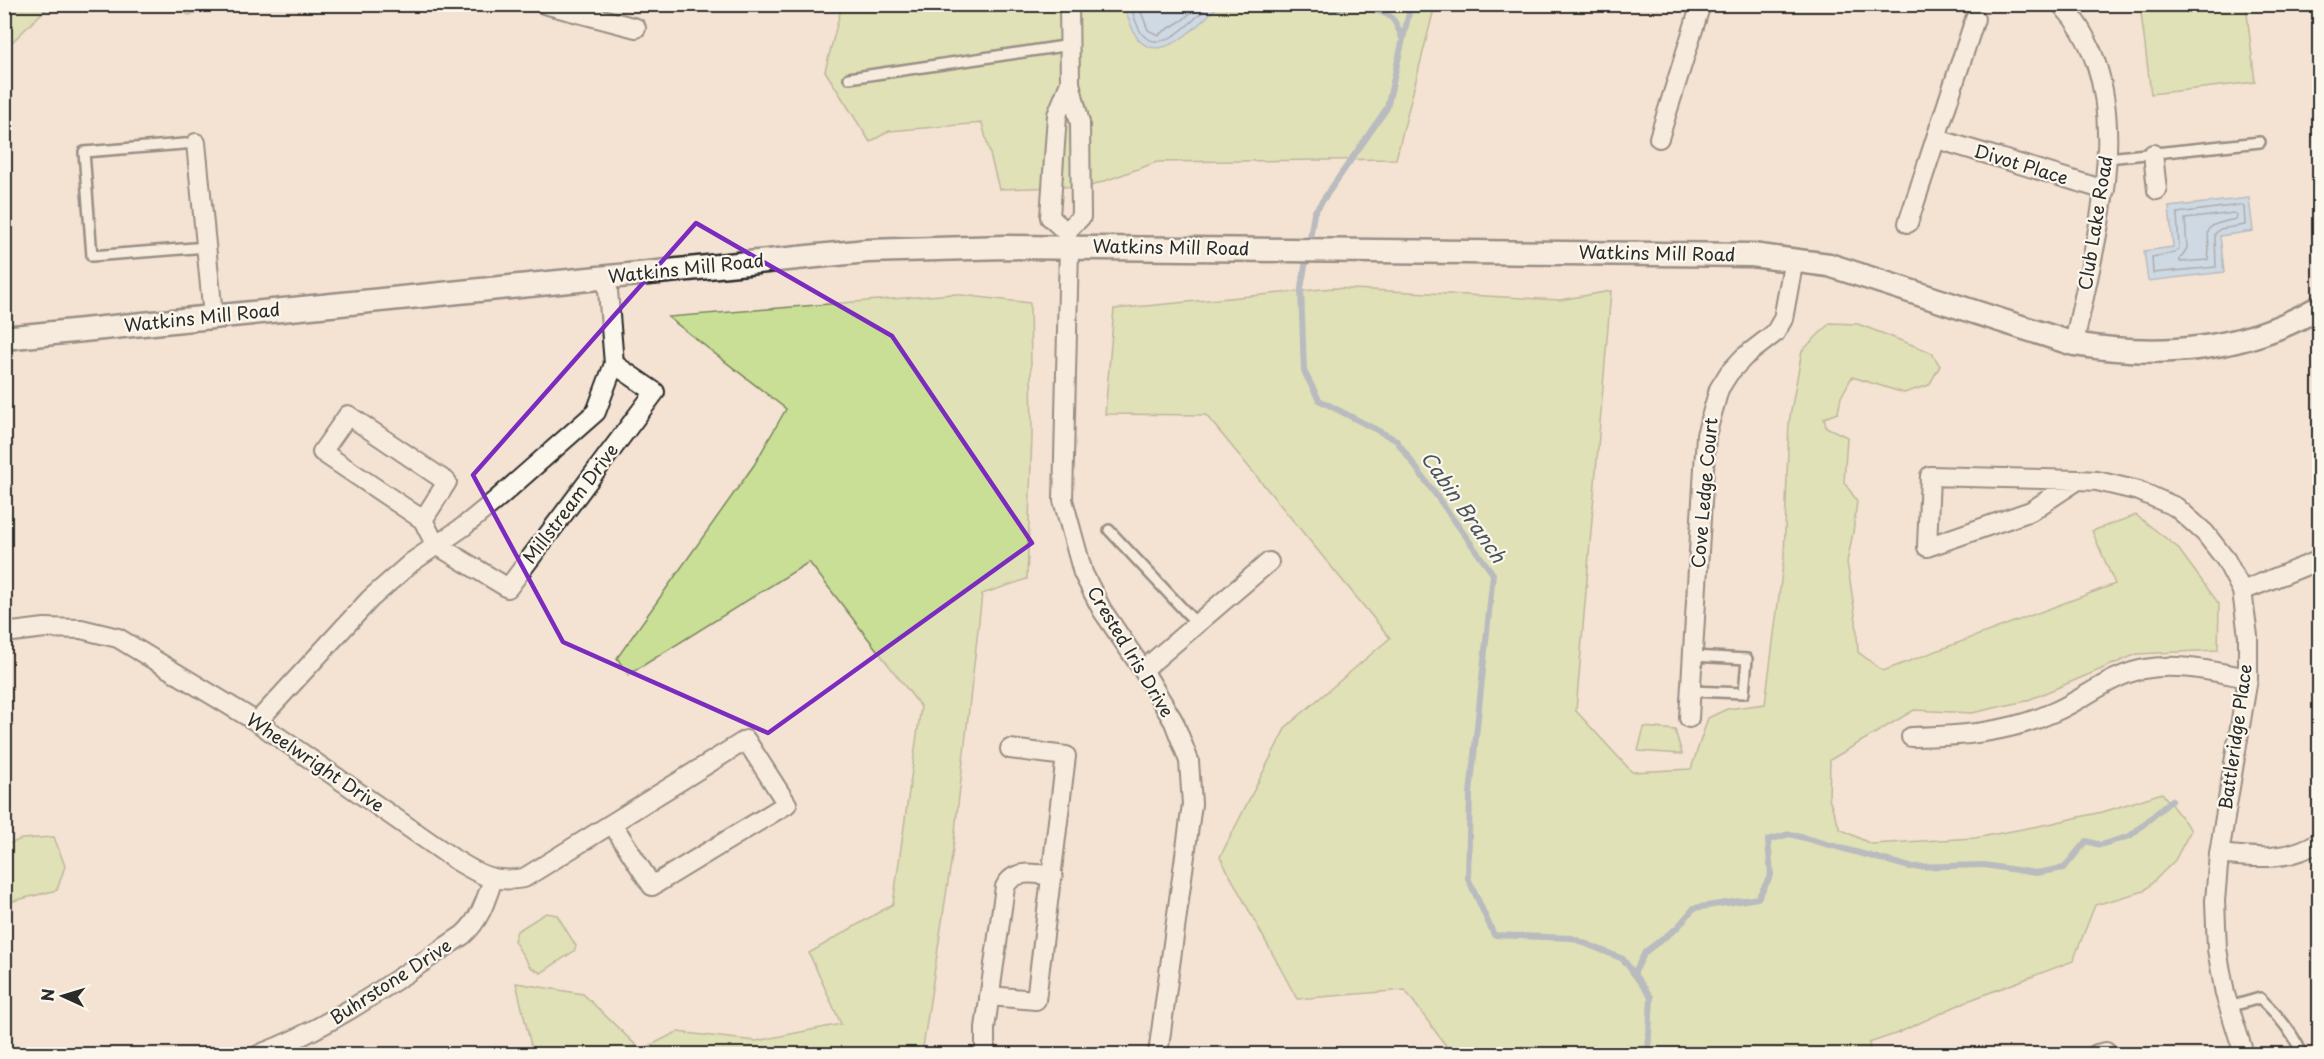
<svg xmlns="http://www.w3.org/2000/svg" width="2324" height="1059" font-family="'Playpen Sans',sans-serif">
<rect width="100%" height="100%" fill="#f4e2d2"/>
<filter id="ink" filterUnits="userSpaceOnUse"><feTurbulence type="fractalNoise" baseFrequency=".0167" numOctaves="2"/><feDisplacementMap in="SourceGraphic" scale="12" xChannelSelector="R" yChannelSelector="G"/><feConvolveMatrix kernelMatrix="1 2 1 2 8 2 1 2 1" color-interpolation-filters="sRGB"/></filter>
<g filter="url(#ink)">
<!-- green -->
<g fill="#c8df95" stroke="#7a8560" stroke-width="1.5">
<path d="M 5,4 L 50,4 L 50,5 L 5,49 Z"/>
<path d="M 170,5 L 200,5 L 202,10 L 189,15 Z"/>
<path d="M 842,5 L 1435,5 L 1396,159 L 1157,162 L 1091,186 L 999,189 L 982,123 L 889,131 L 870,142 L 825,71 Z"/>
<path d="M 2140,5 L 2246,5 L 2255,82 L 2151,94 Z"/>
<path d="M 1333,288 L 1560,300 L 1611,291 L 1576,711 L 1632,772 L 1691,769 L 1708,718 L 1727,709 L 1765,704 L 1784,557 L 1789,422 L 1802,351 L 1830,323 L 1858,324 L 1923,349 L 1932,353 L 1940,366 L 1929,385 L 1904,393 L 1852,377 L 1841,397 L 1838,413 L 1824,418 L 1826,427 L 1847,437 L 1844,482 L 1857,501 L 1853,533 L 1847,562 L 1856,620 L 1858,652 L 1883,671 L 2115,584 L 2092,531 L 2136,515 L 2177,547 L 2219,604 L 2218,650 L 2137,654 L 2026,701 L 1972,713 L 1914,710 L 1830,760 L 1829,799 L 1840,829 L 1871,844 L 1975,838 L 2049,824 L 2106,811 L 2162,793 L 2191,830 L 2175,860 L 2144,891 L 2095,905 L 2073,961 L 1965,1002 L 1898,1033 L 1869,1043 L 1871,1054 L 1452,1054 L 1405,990 L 1297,999 L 1220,857 L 1286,727 L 1390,638 L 1206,415 L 1105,414 L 1114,309 Z"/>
<path d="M 953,294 L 1030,303 L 1032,434 L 1027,579 L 982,594 L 953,849 L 922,1054 L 533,1054 L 516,983 L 583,994 L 641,1050 L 677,1032 L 756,1041 L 841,1024 L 809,953 L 893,904 L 921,707 L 809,562 L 628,675 L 617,658 L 754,465 L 786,409 L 668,317 Z"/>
<path d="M 1644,727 L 1675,730 L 1682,754 L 1638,751 Z"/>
<path d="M 54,837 L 65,866 L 57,890 L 5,903 L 5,845 L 22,839 Z"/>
<path d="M 546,913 L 557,915 L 576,946 L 574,951 L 541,973 L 530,967 L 514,941 L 517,931 Z"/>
</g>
<!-- water -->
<g fill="#a0cefb" stroke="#718da8" stroke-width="1.5">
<path d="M 1123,5 L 1219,5 C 1202,21 1162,67 1138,39 C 1131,30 1128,15 1123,5 Z"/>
<path d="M 1306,5 L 1352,4 L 1352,5 C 1339,16 1321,9 1306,5 Z"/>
<path d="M 2249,198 L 2253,231 L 2220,236 L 2224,272 L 2148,281 L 2144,251 L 2173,247 L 2169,207 Z"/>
</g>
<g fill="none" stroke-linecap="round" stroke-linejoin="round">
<!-- shore -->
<g stroke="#5a6c7e" stroke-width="1.5">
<path d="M 1130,4 C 1134,14 1136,28 1143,35 C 1162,56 1196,18 1210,4"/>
<path d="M 1138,4 L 1148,30 L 1158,35 L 1184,19 L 1199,4"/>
<path d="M 2240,205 L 2244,207 L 2245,225 L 2220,229 L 2215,234 L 2216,267 L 2153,273 L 2152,257 L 2174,253 L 2179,249 L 2177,213 Z"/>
<path d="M 2234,213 L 2237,215 L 2236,219 C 2195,227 2213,230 2208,260 L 2180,262 L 2180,259 L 2187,248 L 2185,219 Z"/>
</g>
<!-- stream -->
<g stroke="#718da8" stroke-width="6">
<path d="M 1359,4 C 1384,17 1391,6 1402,38"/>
<path d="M 1309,245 L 1314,213 L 1387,108 L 1411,4"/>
<path d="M 1307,255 L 1301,288 L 1304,371 L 1319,400 L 1396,440 L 1493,574 L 1470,794 L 1468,878 L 1494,935 L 1572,938 L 1623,959 L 1651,997 L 1648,1054"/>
<path d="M 1634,974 L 1645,952 L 1677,928 L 1694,908 L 1758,898 L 1771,875 L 1768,840 L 1790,834 L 1910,867 L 1984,865 L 2036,873 L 2064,868 L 2086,841 L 2100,845 L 2130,836 L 2172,800"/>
</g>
<defs>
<g id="service">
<path d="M 849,78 L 1071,45"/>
<path d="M 196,143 L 84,152 L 92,256 L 207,247"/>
<path d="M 2108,158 L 2260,142"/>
<path d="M 1109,530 L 1197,624"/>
<path d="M 1690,691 L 1744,693 L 1747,659 L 1693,656"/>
<path d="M 2229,1007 L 2260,998 C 2277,1014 2293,1032 2302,1054"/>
</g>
<g id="minor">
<path d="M 544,4 L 636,28"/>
<path d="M 1069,4 L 1070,83"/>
<path d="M 2061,4 C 2144,92 2094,241 2074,344"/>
<path d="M 1659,138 L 1701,4"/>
<path d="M 1937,139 L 2105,190"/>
<path d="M 196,143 L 213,316"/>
<path d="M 2153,154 L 2157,190"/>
<path d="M 1908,223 L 1975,19"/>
<path d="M 1066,232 L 1081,217 L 1080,123 L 1070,83 L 1057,115 L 1050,217 L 1066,232 L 1069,247 L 1063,500 L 1083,573 L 1102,610 L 1143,670 L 1174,722 L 1189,761 L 1192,804 L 1158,1054"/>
<path d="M 2078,480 L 2031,511 L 1927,547 L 1930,476 L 2078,480 L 2097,481 L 2139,491 L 2176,507 L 2205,533 L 2226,560 L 2242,591 L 2248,636 L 2248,678 L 2219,854 L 2215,901 L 2217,949 L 2225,994 L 2244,1054"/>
<path d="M 423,520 L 447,482 L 348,415 L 322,452 L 423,520 L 435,544 L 508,588 L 655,392 L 614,364"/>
<path d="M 2242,591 L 2320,560"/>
<path d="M 4,633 L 45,628 L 81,629 L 118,638 L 257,722 L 454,859 C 480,875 493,883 524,878 L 746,740 L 787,804 L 652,886 L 613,825"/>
<path d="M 1143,670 L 1269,562"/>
<path d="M 1689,718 L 1706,435 L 1719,389 L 1729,373 L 1744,357 L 1775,333 L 1783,319 L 1794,259"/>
<path d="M 257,722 L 370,599 L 412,562 L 463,527 L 496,500 L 596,412 L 614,364 L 607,278"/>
<path d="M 1911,737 C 1961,736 2008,733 2054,712 C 2084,699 2111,675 2144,669 C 2178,662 2215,672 2248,678"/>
<path d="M 2219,854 C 2254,858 2289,862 2320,841"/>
<path d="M 989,996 L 1036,1000 L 1066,756 L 1010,749"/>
<path d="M 260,1054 C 334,1026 397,979 463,935 C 480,920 486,900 493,879"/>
<path d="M 985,1054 L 985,1028 L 1005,887 C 1014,868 1035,874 1053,876"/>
<path d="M 2097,1054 L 2106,1052 L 2106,1054"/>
</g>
<path id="tertiary" d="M 4,338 L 867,251 L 1005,247 L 1752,255 L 1829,265 L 2074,344 C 2160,358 2243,352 2320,307"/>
</defs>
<!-- service casing -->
<use href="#service" stroke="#2b2b2b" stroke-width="14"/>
<!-- minor casing -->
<use href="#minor" stroke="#2b2b2b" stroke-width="22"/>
<!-- tertiary casing -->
<use href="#tertiary" stroke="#2b2b2b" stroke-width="27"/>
<!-- service -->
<use href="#service" stroke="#fbf7ec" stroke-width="9"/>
<!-- minor -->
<use href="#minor" stroke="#fbf7ec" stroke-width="18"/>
<!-- tertiary -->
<use href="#tertiary" stroke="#fbf7ec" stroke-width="22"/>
</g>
</g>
<!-- marked area -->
<path d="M0 0H2324V1059H0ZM 696,223 L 892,336 L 1032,543 L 768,733 L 563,642 L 473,475 Z" fill="#f4e2d2" fill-opacity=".55" fill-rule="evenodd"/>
<path fill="none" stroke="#7b2cbf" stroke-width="4.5" stroke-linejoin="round" d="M 696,223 L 892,336 L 1032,543 L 768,733 L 563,642 L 473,475 Z"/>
<g text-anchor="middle" stroke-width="4.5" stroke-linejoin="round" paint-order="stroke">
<!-- street labels -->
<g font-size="18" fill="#2b2b2b" stroke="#fbf7ec">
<text transform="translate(2021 165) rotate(17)" y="6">Divot Place</text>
<text transform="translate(2096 223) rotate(-81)" y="6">Club Lake Road</text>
<text transform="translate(1171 248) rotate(1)" y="6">Watkins Mill Road</text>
<text transform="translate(1657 254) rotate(1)" y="6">Watkins Mill Road</text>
<text transform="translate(686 269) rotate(-6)" y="6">Watkins Mill Road</text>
<text transform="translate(202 318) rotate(-6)" y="6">Watkins Mill Road</text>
<text transform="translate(1705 493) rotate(-85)" y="6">Cove Ledge Court</text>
<text transform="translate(571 504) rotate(-53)" y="6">Millstream Drive</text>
<text transform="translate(1130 652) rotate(59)" y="6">Crested Iris Drive</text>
<text transform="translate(2236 737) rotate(-82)" y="6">Battleridge Place</text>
<text transform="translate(315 763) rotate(34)" y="6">Wheelwright Drive</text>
<text transform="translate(391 982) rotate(-33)" y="6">Buhrstone Drive</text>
</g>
<!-- water labels -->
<g font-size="20" font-style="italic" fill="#48545f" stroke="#fbf7ec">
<text transform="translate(1463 507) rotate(55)" y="7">Cabin Branch</text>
</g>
</g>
<!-- margin -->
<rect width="2324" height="1059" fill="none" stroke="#fbf7ec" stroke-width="24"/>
<rect x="12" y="12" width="2300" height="1035" fill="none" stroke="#2b2b2b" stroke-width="2" filter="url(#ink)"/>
<!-- north arrow -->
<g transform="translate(63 996) rotate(274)" stroke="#fbf7ec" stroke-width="4.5" paint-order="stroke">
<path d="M0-4.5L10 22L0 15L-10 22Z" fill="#2b2b2b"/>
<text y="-9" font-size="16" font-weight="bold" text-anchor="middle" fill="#2b2b2b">N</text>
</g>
</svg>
